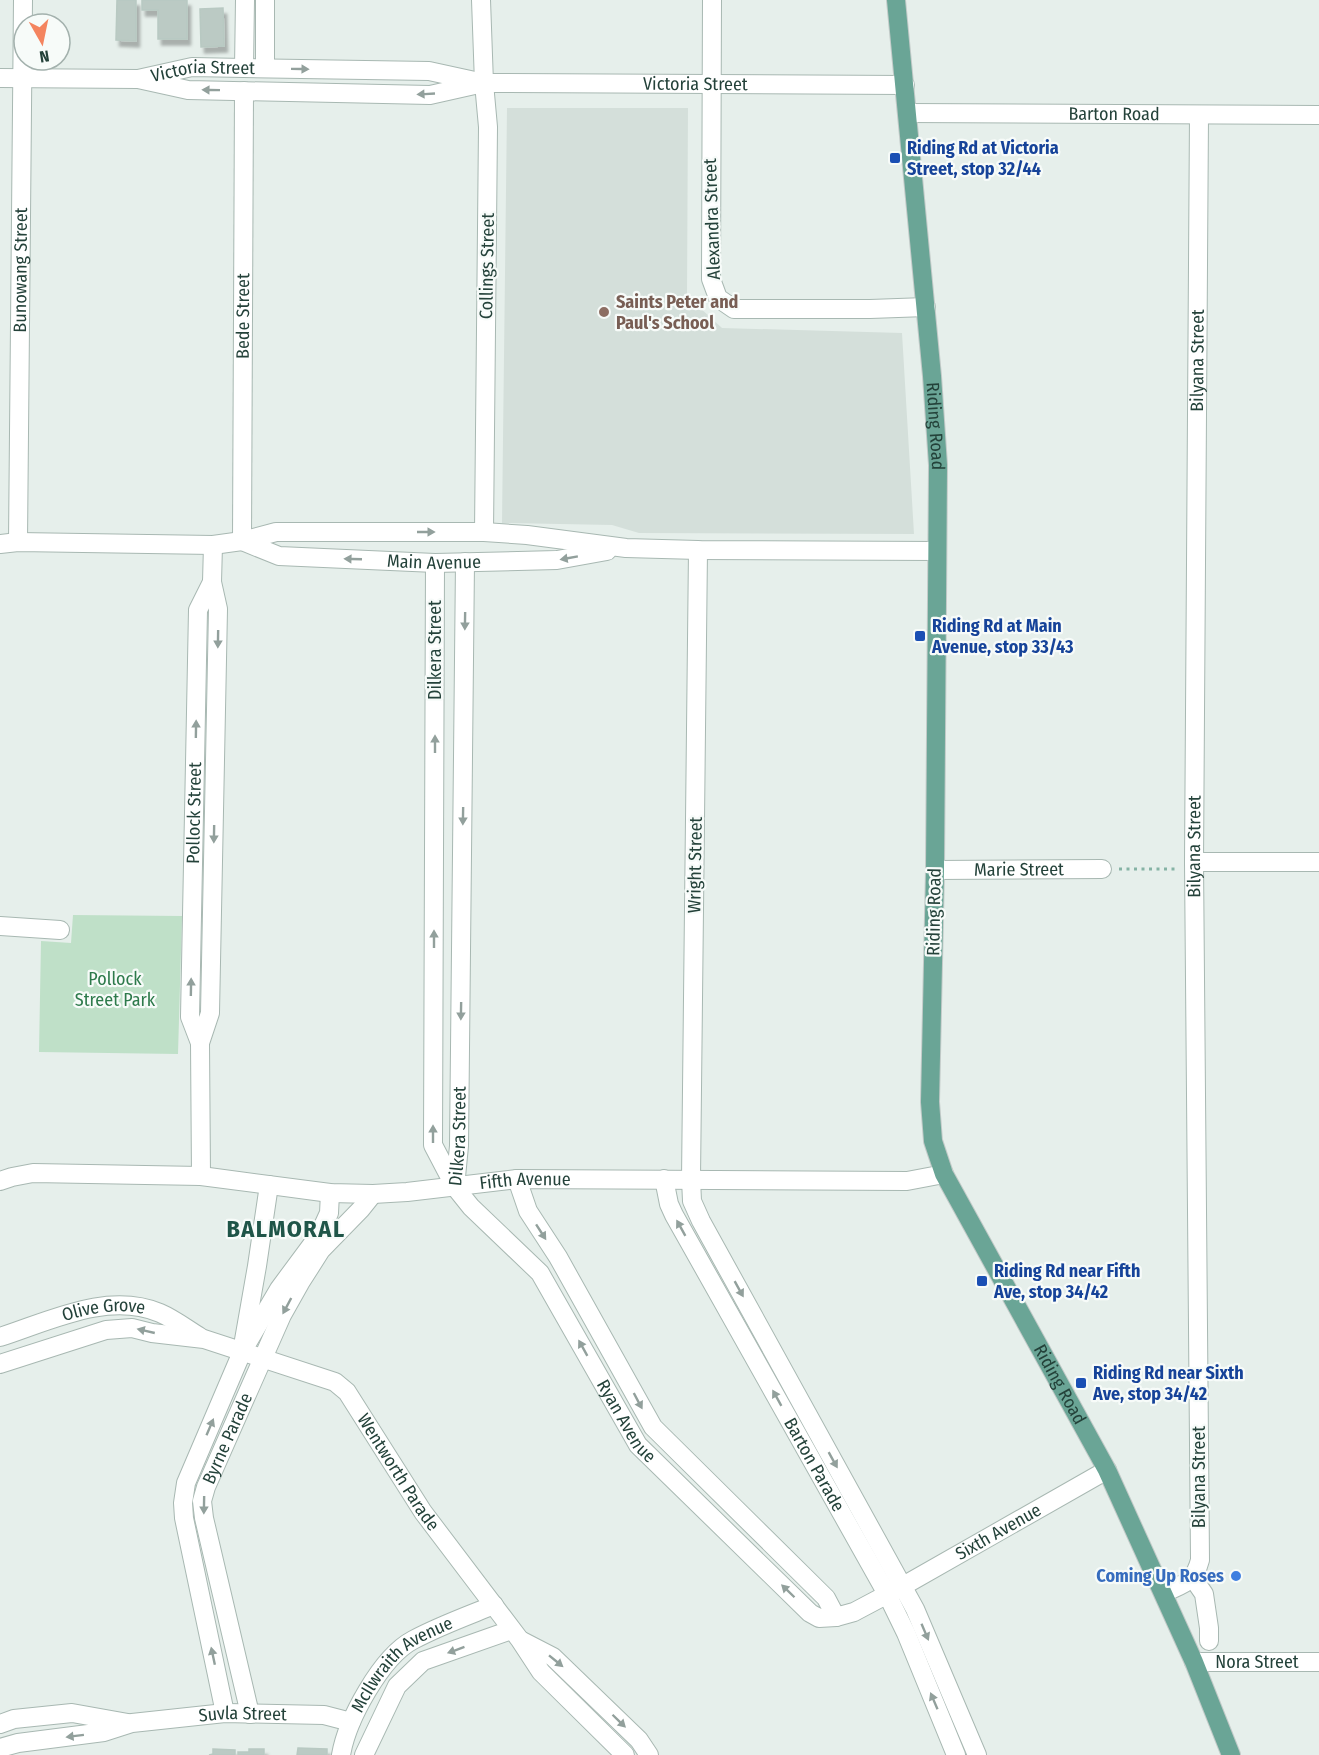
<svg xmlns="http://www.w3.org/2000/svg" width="1319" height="1755" font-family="'Fira Sans Condensed',sans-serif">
<defs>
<filter id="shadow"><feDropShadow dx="3.5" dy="6" stdDeviation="1.5" flood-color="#0004"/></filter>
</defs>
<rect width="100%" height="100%" fill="#e6efeb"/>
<!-- built -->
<path fill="#d4dfda" d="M 507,108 L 688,108 L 687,296 L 722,328 L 902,333 L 914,534 L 639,533 L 612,525 L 502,523 Z"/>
<!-- green -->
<path fill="#bfe0c8" d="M 73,915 L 182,916 L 178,1054 L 39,1052 L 41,941 L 71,943 Z"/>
<!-- building -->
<g fill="#bbcac4" stroke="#b8c9c2" stroke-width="1.5" filter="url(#shadow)">
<path d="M 117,0 L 136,0 L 136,41 L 116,40 Z"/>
<path d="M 142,0 L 187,0 L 187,39 L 158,39 L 158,10 L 142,10 Z"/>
<path d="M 223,8 L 224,46 L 201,47 L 200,9 Z"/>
<path d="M 298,1748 L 327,1749 L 327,1755 L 297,1755 Z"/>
<path d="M 213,1749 L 235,1750 L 235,1755 L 209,1755 L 213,1754 Z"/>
<path d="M 249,1749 L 264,1749 L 264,1755 L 238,1755 L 238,1752 L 249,1752 Z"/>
</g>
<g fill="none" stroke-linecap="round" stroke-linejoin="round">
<defs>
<g id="minor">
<path d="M 481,0 L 484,83 L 488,127 L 484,532"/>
<path d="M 712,0 L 711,279 L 718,298 L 734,309 L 870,309 L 926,307"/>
<path d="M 244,68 L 245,0"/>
<path d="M 265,68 L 265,0"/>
<path d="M 0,78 L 138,79 L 188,90 L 430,95 L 479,84"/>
<path id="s1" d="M 138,79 L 192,67 L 244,68 L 429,71 L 484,83 L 905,85"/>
<path id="s2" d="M 908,113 L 1319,115"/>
<path id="s3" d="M 242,541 L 244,91"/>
<path id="s4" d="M 242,541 L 279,556 L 435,563 L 557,560 L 607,551"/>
<path id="s5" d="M 18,542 L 23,0"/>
<path d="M 0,544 L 18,542 L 213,545 L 242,541 L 276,532 L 484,532 L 527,535 L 626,548 L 698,550 L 937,551"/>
<path d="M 698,550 L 691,1179 L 692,1201 L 701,1221 L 915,1609 L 977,1755"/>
<path id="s6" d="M 435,563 L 433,1145 L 455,1187 L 471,1207 L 540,1273 L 638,1445 L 810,1613 L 819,1618 L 836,1617 L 854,1612 L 903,1586 L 1107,1470"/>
<path d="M 1194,862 L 1319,862"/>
<path id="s7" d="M 935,870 L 1102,869"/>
<path d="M 0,926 L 60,930"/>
<path id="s8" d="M 200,1043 L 190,1017 L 198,610 L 212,582"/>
<path d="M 201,1176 L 200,1043 L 210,1013 L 218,609 L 212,582 L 213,545"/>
<path d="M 517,1179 L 528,1211 L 558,1257 L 653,1427 L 826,1598 L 836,1617"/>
<path id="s9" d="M 664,1179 L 669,1204 L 674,1215 L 887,1594 L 906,1633 L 956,1755"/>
<path id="s10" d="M 0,1181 L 12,1177 L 33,1173 L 201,1176 L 330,1193 L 373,1194 L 407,1192 L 517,1179 L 907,1181 L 944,1174"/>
<path id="s11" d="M 455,1187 L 459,1146 L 465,562"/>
<path id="s12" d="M 0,1337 C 50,1321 108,1291 160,1313 C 174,1319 187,1329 200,1337"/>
<path d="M 244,1340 L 257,1266 L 269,1185"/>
<path id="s13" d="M 0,1364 L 106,1330 L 132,1328 L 152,1333 L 204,1339 L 335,1382 L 347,1392 L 423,1512 L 520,1640 L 541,1672 L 625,1755"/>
<path d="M 1193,1578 L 1204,1594 L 1209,1628 L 1209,1641"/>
<path id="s14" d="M 1164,1593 C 1184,1583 1194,1583 1200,1560 L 1194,862 L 1199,115"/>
<path d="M 522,1641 L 553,1657 L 639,1740 L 649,1755"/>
<path id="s15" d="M 1194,1662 L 1319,1662"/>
<path d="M 225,1713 L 184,1518 L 183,1503 L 186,1483 L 242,1352 L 279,1289 L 319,1235 L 329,1213 L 330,1193"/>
<path id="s16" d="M 250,1714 L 204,1518 L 202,1501 L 206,1487 L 282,1315 L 300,1283 L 321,1250 L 361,1209 L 373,1194"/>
<path d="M 0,1724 L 14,1719 L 72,1713 L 128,1723"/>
<path id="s17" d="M 0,1748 L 18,1743 L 104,1732 L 132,1723 L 225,1713 L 324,1715 L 351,1722"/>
<path id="s18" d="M 341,1755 C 347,1720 381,1657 413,1640 C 439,1626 467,1616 494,1605"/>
<path d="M 364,1755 L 397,1686 L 423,1661 L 511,1630"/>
</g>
<g id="major">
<path id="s19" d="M 896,0 L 932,376 L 938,465 L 935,870 L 930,1102 L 933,1141 L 944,1174 L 1107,1470 L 1194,1662 L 1231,1755"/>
</g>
</defs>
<!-- minor casing -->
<use href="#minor" stroke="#a8b8b2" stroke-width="20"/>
<!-- major casing -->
<use href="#major" stroke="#c2cac8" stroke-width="20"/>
<!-- path -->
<path stroke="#86b3a5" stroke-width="3" stroke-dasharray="3 4.5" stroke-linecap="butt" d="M 1119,869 L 1175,869"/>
<!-- minor -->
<use href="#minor" stroke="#fff" stroke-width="18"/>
<!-- major -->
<use href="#major" stroke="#6aa596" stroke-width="18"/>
</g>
<!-- one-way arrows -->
<defs><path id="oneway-solid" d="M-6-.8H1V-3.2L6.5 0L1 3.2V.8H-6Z" transform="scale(1.5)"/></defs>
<g fill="#92a09c">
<use href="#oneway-solid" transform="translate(300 69) rotate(1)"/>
<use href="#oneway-solid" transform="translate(211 90) rotate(-179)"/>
<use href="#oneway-solid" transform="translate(426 94) rotate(177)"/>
<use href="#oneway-solid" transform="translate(426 532)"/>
<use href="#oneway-solid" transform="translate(569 558) rotate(170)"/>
<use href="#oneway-solid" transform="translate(353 559) rotate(-178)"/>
<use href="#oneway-solid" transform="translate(465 621) rotate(91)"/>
<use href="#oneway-solid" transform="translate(218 639) rotate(91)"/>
<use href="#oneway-solid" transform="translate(196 729) rotate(-89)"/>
<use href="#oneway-solid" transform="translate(435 744) rotate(-90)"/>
<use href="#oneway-solid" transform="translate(463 816) rotate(91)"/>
<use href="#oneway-solid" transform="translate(214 834) rotate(91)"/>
<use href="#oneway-solid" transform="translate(434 939) rotate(-90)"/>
<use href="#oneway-solid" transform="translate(191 987) rotate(-89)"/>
<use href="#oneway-solid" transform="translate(461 1011) rotate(91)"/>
<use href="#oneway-solid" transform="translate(433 1134) rotate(-90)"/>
<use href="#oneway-solid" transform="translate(681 1228) rotate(-119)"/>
<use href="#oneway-solid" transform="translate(541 1232) rotate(57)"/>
<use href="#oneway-solid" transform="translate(739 1289) rotate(61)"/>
<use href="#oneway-solid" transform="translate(287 1306) rotate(118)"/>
<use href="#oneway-solid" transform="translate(146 1331) rotate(-167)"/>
<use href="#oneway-solid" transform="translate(583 1348) rotate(-119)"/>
<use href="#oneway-solid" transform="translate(777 1398) rotate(-119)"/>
<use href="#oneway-solid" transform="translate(638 1401) rotate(62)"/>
<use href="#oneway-solid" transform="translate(210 1427) rotate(-67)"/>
<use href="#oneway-solid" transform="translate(833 1460) rotate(61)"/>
<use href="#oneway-solid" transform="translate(204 1505) rotate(91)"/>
<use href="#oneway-solid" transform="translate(788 1591) rotate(-136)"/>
<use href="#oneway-solid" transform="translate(925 1632) rotate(67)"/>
<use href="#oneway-solid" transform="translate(456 1650) rotate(160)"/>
<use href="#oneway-solid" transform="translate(213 1656) rotate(-102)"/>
<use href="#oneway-solid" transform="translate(556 1661) rotate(39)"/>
<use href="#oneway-solid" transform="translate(934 1701) rotate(-113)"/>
<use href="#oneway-solid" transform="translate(619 1721) rotate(44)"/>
<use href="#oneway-solid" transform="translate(75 1736) rotate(173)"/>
</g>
<!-- markers -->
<g fill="#1a4fb4" stroke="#f7fbf9" stroke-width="2">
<rect x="889" y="152" width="12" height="12" rx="3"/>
<rect x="914" y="630" width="12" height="12" rx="3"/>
<rect x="976" y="1275" width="12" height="12" rx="3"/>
<rect x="1075" y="1377" width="12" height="12" rx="3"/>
</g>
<circle fill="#8d6e63" stroke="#f7fbf9" stroke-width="2" cx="604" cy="312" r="6"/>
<circle fill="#3f7fe0" stroke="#f7fbf9" stroke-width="2" cx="1236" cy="1576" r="6"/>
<g text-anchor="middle" stroke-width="4.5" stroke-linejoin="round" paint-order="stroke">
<!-- street labels -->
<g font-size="18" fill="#24423a" stroke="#f7fbf9">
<text dy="6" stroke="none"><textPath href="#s1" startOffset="66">Victoria Street</textPath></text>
<text dy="6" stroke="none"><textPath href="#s1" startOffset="560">Victoria Street</textPath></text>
<text dy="6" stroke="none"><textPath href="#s2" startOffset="206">Barton Road</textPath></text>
<text transform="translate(712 219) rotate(-92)" y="6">Alexandra Street</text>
<text transform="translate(487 266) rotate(-89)" y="6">Collings Street</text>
<text dy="6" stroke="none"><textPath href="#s5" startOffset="272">Bunowang Street</textPath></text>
<text dy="6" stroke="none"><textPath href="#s3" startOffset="225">Bede Street</textPath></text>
<text dy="6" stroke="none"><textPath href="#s14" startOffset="1251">Bilyana Street</textPath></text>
<text dy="6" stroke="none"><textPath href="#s19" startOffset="428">Riding Road</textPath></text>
<text dy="6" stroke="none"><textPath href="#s4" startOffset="195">Main Avenue</textPath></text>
<text transform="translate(435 650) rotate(-90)" y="6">Dilkera Street</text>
<text dy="6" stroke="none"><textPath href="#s8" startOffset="232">Pollock Street</textPath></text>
<text dy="6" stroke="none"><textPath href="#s14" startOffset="765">Bilyana Street</textPath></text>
<text transform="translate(695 865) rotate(-89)" y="6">Wright Street</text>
<text dy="6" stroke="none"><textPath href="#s7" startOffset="84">Marie Street</textPath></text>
<text transform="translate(934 912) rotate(-89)" y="6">Riding Road</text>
<text dy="6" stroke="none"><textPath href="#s11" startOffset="51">Dilkera Street</textPath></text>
<text dy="6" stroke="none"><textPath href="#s10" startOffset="528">Fifth Avenue</textPath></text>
<text dy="6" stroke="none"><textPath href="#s12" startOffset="108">Olive Grove</textPath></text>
<text dy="6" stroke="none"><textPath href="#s19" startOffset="1418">Riding Road</textPath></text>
<text dy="6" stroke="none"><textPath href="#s6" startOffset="922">Ryan Avenue</textPath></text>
<text dy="6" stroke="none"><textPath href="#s16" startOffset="286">Byrne Parade</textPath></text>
<text dy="6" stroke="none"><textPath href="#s9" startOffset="324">Barton Parade</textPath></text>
<text dy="6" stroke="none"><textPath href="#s13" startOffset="459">Wentworth Parade</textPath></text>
<text transform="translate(1199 1477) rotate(-90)" y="6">Bilyana Street</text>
<text dy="6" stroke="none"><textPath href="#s6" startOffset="1400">Sixth Avenue</textPath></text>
<text dy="6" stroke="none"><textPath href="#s15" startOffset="63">Nora Street</textPath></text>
<text dy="6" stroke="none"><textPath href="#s18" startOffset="114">McIlwraith Avenue</textPath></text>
<text dy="6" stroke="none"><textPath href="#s17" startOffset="246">Suvla Street</textPath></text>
</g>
<!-- transit labels -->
<g font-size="18" font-weight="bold" fill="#164399" stroke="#f7fbf9" text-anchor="start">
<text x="907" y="154">Riding Rd at Victoria<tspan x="907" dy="21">Street, stop 32/44</tspan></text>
<text x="932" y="632">Riding Rd at Main<tspan x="932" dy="21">Avenue, stop 33/43</tspan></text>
<text x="994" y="1277">Riding Rd near Fifth<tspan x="994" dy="21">Ave, stop 34/42</tspan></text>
<text x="1093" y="1379">Riding Rd near Sixth<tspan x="1093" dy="21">Ave, stop 34/42</tspan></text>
</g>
<!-- education labels -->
<g font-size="18" font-weight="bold" fill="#785e54" stroke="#f7fbf9" text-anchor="start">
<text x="616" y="308">Saints Peter and<tspan x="616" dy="21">Paul's School</tspan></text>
</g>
<!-- park labels -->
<g font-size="18" fill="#2d7a4b" stroke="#f7fbf9">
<text x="115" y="985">Pollock<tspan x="115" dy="21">Street Park</tspan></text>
</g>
<!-- shop labels -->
<g font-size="18" font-weight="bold" fill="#366cbe" stroke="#f7fbf9" text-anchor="end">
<text x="1224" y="1582">Coming Up Roses</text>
</g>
<!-- district labels -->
<g font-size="24" font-weight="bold" letter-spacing="1.5" fill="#1f5548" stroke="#f7fbf9">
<text x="286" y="1237">BALMORAL</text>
</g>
</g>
<!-- north arrow -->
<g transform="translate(42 42) rotate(171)"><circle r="28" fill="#f7fbf9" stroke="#a3b1ad" stroke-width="1.5"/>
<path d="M0-4.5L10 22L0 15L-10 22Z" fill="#f4845f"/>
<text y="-9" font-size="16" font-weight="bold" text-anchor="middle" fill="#24423a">N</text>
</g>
</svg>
